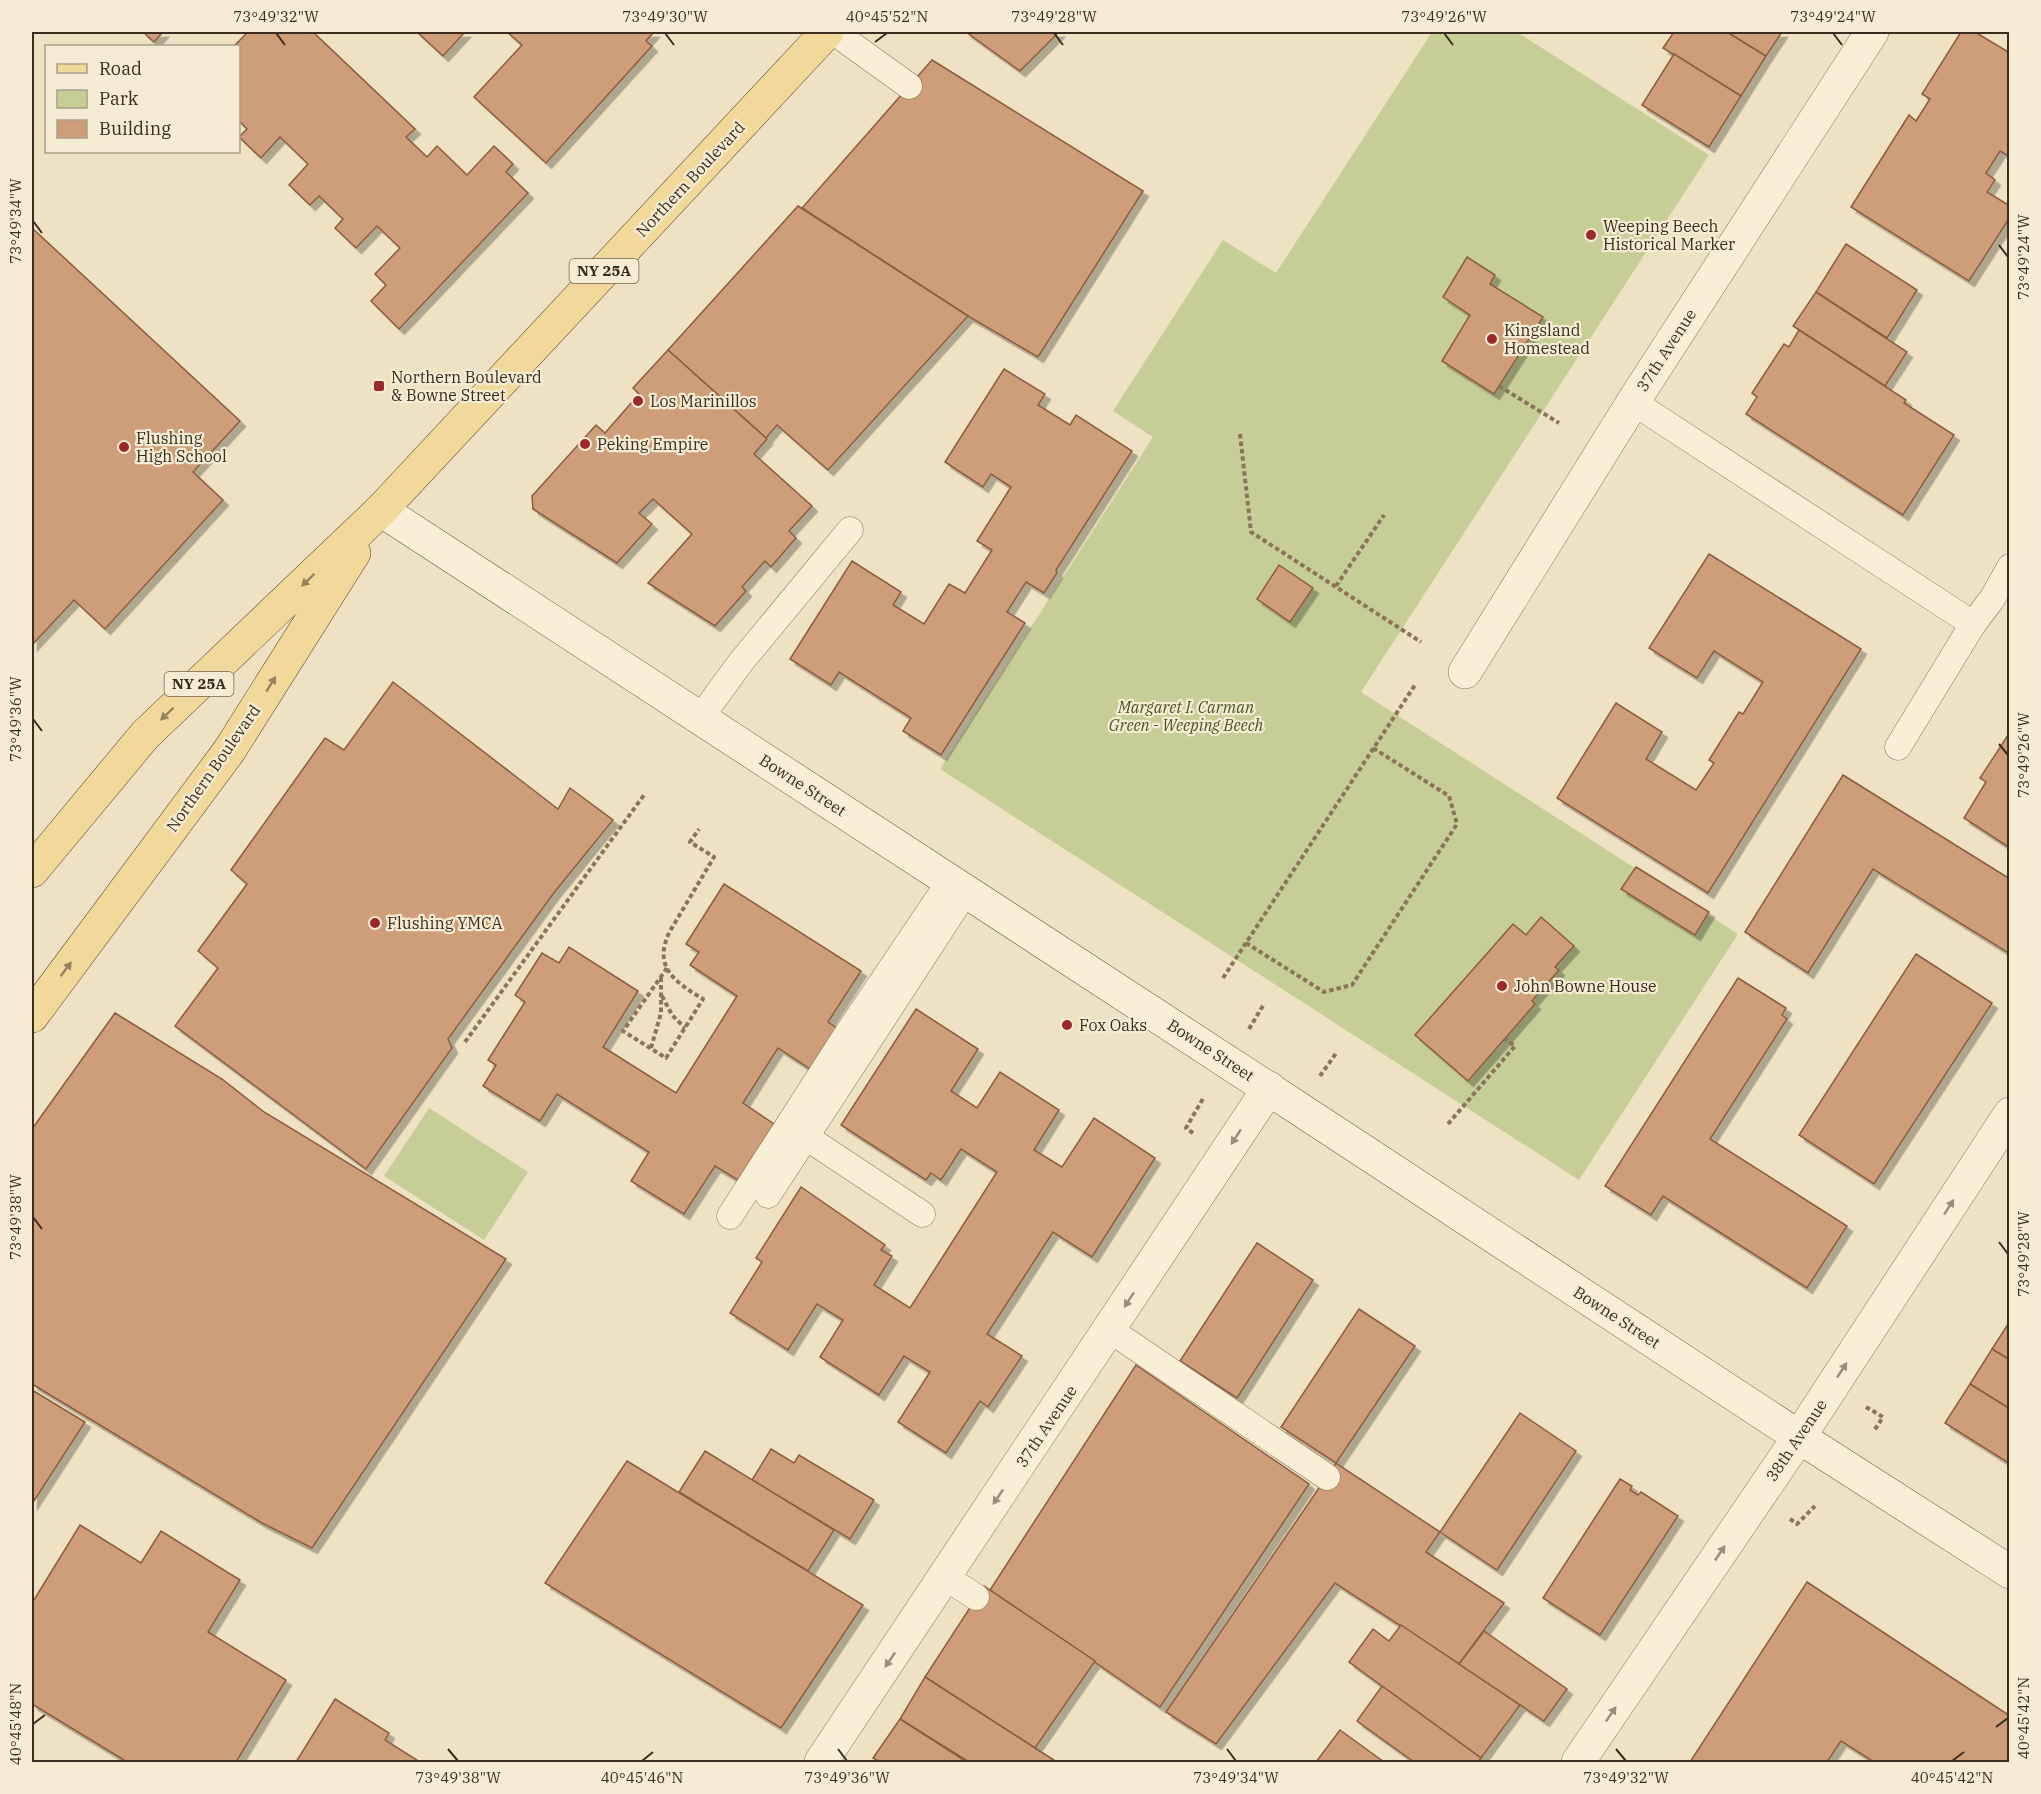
<svg xmlns="http://www.w3.org/2000/svg" width="2041" height="1794" font-family="'IBM Plex Serif',serif">
<defs>
<filter id="shadow"><feDropShadow dx="5.5" dy="5.5" stdDeviation="0" flood-color="#0004"/></filter>
</defs>
<rect width="100%" height="100%" fill="#efe2c4"/>
<!-- green -->
<g fill="#c7cd97">
<path d="M 1432,32 L 1517,32 L 1709,155 L 1361,692 L 1738,934 L 1579,1180 L 940,769 L 1153,437 L 1113,411 L 1223,240 L 1276,273 Z"/>
<path d="M 429,1108 L 528,1172 L 484,1240 L 384,1176 Z"/>
</g>
<!-- building -->
<g fill="#ce9d79" stroke="#8a5d3f" stroke-width="1.5" filter="url(#shadow)">
<path d="M 143,32 L 163,32 L 154,42 Z"/>
<path d="M 248,32 L 294,32 L 296,34 L 298,32 L 313,32 L 415,129 L 406,137 L 427,157 L 437,146 L 467,175 L 494,146 L 513,164 L 506,172 L 528,193 L 399,329 L 371,301 L 386,285 L 375,274 L 400,248 L 377,226 L 356,248 L 335,228 L 343,219 L 319,196 L 310,205 L 289,185 L 308,164 L 280,137 L 261,158 L 239,137 L 247,129 L 238,120 L 238,46 L 234,46 Z"/>
<path d="M 417,32 L 465,32 L 443,56 Z"/>
<path d="M 507,32 L 654,32 L 646,41 L 652,46 L 546,163 L 474,97 L 522,45 Z"/>
<path d="M 966,32 L 1059,32 L 1020,71 Z"/>
<path d="M 1674,32 L 1727,32 L 1766,56 L 1741,96 L 1663,48 Z"/>
<path d="M 1727,32 L 1782,32 L 1766,56 Z"/>
<path d="M 1961,32 L 1975,32 L 2010,53 L 2010,157 L 2000,151 L 1986,173 L 1995,180 L 1987,192 L 2010,206 L 2010,217 L 1969,281 L 1851,207 L 1909,115 L 1916,121 L 1930,99 L 1922,94 Z"/>
<path d="M 1674,54 L 1741,96 L 1709,147 L 1642,105 Z"/>
<path d="M 932,60 L 1143,191 L 1038,357 L 968,316 L 802,208 Z"/>
<path d="M 798,206 L 968,316 L 828,470 L 777,425 L 766,438 L 668,350 Z"/>
<path d="M 32,228 L 240,421 L 193,472 L 223,500 L 105,629 L 74,600 L 32,645 Z"/>
<path d="M 1846,244 L 1917,290 L 1887,338 L 1816,292 Z"/>
<path d="M 1467,257 L 1495,275 L 1490,284 L 1543,317 L 1494,394 L 1442,361 L 1470,315 L 1443,297 Z"/>
<path d="M 1816,292 L 1907,352 L 1885,386 L 1793,326 Z"/>
<path d="M 1799,330 L 1906,400 L 1904,403 L 1954,435 L 1903,515 L 1746,414 L 1757,397 L 1752,393 L 1784,344 L 1789,347 Z"/>
<path d="M 668,350 L 767,439 L 754,454 L 812,506 L 789,531 L 796,538 L 771,567 L 765,561 L 742,587 L 746,591 L 715,626 L 648,583 L 692,534 L 653,499 L 639,513 L 652,524 L 617,563 L 533,509 L 532,496 L 596,425 L 605,433 L 639,394 L 633,388 Z"/>
<path d="M 1004,369 L 1045,394 L 1038,405 L 1070,425 L 1076,415 L 1132,451 L 1056,570 L 1057,573 L 1044,593 L 1026,582 L 1007,612 L 1025,623 L 941,755 L 903,731 L 911,718 L 839,672 L 831,685 L 790,659 L 852,561 L 901,592 L 893,605 L 924,624 L 949,584 L 965,593 L 992,550 L 977,541 L 1011,487 L 991,474 L 983,487 L 945,462 Z"/>
<path d="M 1709,554 L 1861,649 L 1708,893 L 1557,798 L 1616,703 L 1662,732 L 1646,759 L 1696,790 L 1714,763 L 1709,760 L 1739,712 L 1743,714 L 1763,682 L 1714,651 L 1697,678 L 1649,648 Z"/>
<path d="M 1279,565 L 1313,588 L 1290,622 L 1257,599 Z"/>
<path d="M 393,682 L 558,809 L 570,788 L 613,820 L 553,894 L 448,1039 L 452,1048 L 366,1169 L 175,1026 L 218,968 L 198,951 L 247,884 L 231,870 L 325,738 L 344,750 Z"/>
<path d="M 2010,732 L 2010,848 L 1964,818 L 1986,782 L 1980,778 Z"/>
<path d="M 1843,775 L 2010,879 L 2010,954 L 1873,869 L 1808,973 L 1745,932 Z"/>
<path d="M 1636,867 L 1709,912 L 1695,935 L 1621,889 Z"/>
<path d="M 724,884 L 861,971 L 828,1022 L 837,1028 L 810,1069 L 778,1048 L 743,1103 L 774,1124 L 738,1180 L 715,1166 L 684,1214 L 631,1181 L 649,1152 L 557,1094 L 540,1121 L 483,1086 L 496,1065 L 488,1060 L 525,1002 L 515,995 L 542,953 L 559,963 L 569,947 L 638,991 L 603,1047 L 676,1093 L 737,996 L 690,965 L 699,952 L 686,944 Z"/>
<path d="M 1541,917 L 1574,946 L 1555,967 L 1559,970 L 1532,1001 L 1535,1004 L 1468,1081 L 1415,1035 L 1513,924 L 1526,935 Z"/>
<path d="M 1916,954 L 1992,1003 L 1874,1184 L 1799,1135 Z"/>
<path d="M 1738,978 L 1786,1008 L 1782,1015 L 1787,1019 L 1710,1139 L 1847,1226 L 1807,1288 L 1663,1196 L 1651,1215 L 1605,1186 Z"/>
<path d="M 916,1009 L 978,1049 L 951,1091 L 977,1108 L 1000,1072 L 1059,1110 L 1034,1150 L 1062,1167 L 1094,1118 L 1155,1158 L 1092,1257 L 1053,1232 L 987,1334 L 1022,1356 L 988,1407 L 980,1401 L 946,1453 L 898,1422 L 930,1372 L 904,1356 L 879,1395 L 820,1357 L 843,1320 L 817,1304 L 788,1350 L 730,1313 L 762,1262 L 756,1258 L 801,1187 L 885,1245 L 881,1250 L 892,1256 L 874,1285 L 910,1308 L 997,1172 L 961,1149 L 941,1180 L 931,1173 L 926,1180 L 841,1125 Z"/>
<path d="M 115,1013 L 222,1079 L 264,1112 L 506,1259 L 312,1548 L 262,1523 L 32,1384 L 32,1129 Z"/>
<path d="M 1257,1243 L 1313,1280 L 1237,1398 L 1180,1361 Z"/>
<path d="M 1359,1309 L 1415,1346 L 1336,1463 L 1281,1427 Z"/>
<path d="M 2010,1321 L 2010,1360 L 1992,1349 Z"/>
<path d="M 1992,1349 L 2010,1360 L 2010,1409 L 1970,1384 Z"/>
<path d="M 1136,1365 L 1309,1484 L 1160,1707 L 990,1590 Z"/>
<path d="M 1970,1384 L 2010,1409 L 2010,1464 L 1945,1423 Z"/>
<path d="M 32,1390 L 85,1422 L 32,1504 Z"/>
<path d="M 1520,1413 L 1576,1451 L 1497,1570 L 1440,1532 Z"/>
<path d="M 771,1449 L 794,1463 L 799,1455 L 874,1500 L 850,1539 L 752,1480 Z"/>
<path d="M 705,1451 L 834,1530 L 808,1571 L 679,1492 Z"/>
<path d="M 627,1461 L 863,1605 L 781,1728 L 545,1583 Z"/>
<path d="M 1336,1463 L 1440,1532 L 1426,1552 L 1504,1603 L 1459,1664 L 1335,1583 L 1216,1744 L 1166,1712 Z"/>
<path d="M 1620,1479 L 1632,1486 L 1630,1490 L 1638,1495 L 1641,1492 L 1678,1516 L 1600,1635 L 1543,1598 Z"/>
<path d="M 80,1525 L 141,1563 L 161,1531 L 240,1580 L 208,1632 L 286,1680 L 236,1762 L 127,1762 L 32,1704 L 32,1603 Z"/>
<path d="M 1807,1582 L 2010,1716 L 2010,1762 L 1874,1762 L 1841,1741 L 1827,1762 L 1690,1762 Z"/>
<path d="M 984,1586 L 1095,1661 L 1035,1748 L 925,1677 Z"/>
<path d="M 1401,1625 L 1520,1705 L 1481,1758 L 1349,1662 L 1373,1629 L 1389,1641 Z"/>
<path d="M 1484,1631 L 1567,1689 L 1544,1721 L 1459,1664 Z"/>
<path d="M 925,1677 L 1035,1748 L 1057,1762 L 969,1762 L 900,1719 Z"/>
<path d="M 1382,1686 L 1481,1758 L 1478,1762 L 1414,1762 L 1357,1721 Z"/>
<path d="M 335,1699 L 389,1733 L 385,1740 L 420,1762 L 296,1762 Z"/>
<path d="M 900,1719 L 967,1762 L 880,1762 L 873,1758 Z"/>
<path d="M 1340,1730 L 1384,1762 L 1316,1762 Z"/>
</g>
<g fill="none" stroke-linecap="round" stroke-linejoin="round">
<defs>
<g id="lane">
<path d="M 834,32 L 909,86"/>
<path d="M 1633,402 L 1973,624 L 1992,599 L 2010,567"/>
<path d="M 700,718 L 741,662 L 850,530"/>
<path d="M 1898,747 L 1973,624"/>
<path d="M 806,1137 L 922,1214"/>
<path d="M 768,1195 L 966,891"/>
<path d="M 730,1216 L 849,1031 L 950,881"/>
<path d="M 1110,1330 L 1327,1477"/>
<path d="M 945,1577 L 976,1597"/>
</g>
<g id="street">
<path d="M 1465,672 L 1633,402 L 1872,32"/>
<path d="M 821,1762 L 1269,1088"/>
<path d="M 1578,1762 L 1799,1437 L 2010,1114"/>
</g>
<path id="secondary" d="M 381,510 L 1298,1108 L 1799,1437 L 2010,1572"/>
<g id="primary">
<path d="M 32,871 L 145,735 L 381,510 L 827,32"/>
<path d="M 32,1016 L 229,751 L 354,553"/>
</g>
</defs>
<!-- lane casing -->
<use href="#lane" stroke="#8a745a" stroke-width="27"/>
<!-- street casing -->
<use href="#street" stroke="#8a745a" stroke-width="34"/>
<!-- secondary casing -->
<use href="#secondary" stroke="#6c553d" stroke-width="34"/>
<!-- primary casing -->
<use href="#primary" stroke="#58422e" stroke-width="34"/>
<!-- path -->
<g stroke="#8a745a" stroke-width="4" stroke-dasharray="4.5 3" stroke-linecap="butt">
<path d="M 1499,386 L 1559,423"/>
<path d="M 1240,434 L 1251,532 L 1421,642"/>
<path d="M 1336,586 L 1384,515"/>
<path d="M 1246,943 L 1324,992 L 1352,985 L 1457,824 L 1449,796 L 1373,748"/>
<path d="M 667,968 L 623,1031 L 666,1058 L 703,999 C 675,982 652,967 670,931 L 714,857 L 690,842 L 699,829"/>
<path d="M 1223,978 L 1415,685"/>
<path d="M 662,996 L 672,1015 L 685,1028"/>
<path d="M 1249,1029 L 1264,1004"/>
<path d="M 465,1042 L 644,795"/>
<path d="M 651,1048 L 661,1013 L 661,976"/>
<path d="M 1320,1076 L 1337,1052"/>
<path d="M 1448,1124 L 1515,1046 L 1505,1039"/>
<path d="M 1193,1133 L 1186,1128 L 1204,1097"/>
<path d="M 1866,1407 L 1883,1417 L 1874,1431"/>
<path d="M 1790,1519 L 1797,1524 L 1815,1506"/>
</g>
<!-- lane -->
<use href="#lane" stroke="#f9efd7" stroke-width="26"/>
<!-- street -->
<use href="#street" stroke="#f9efd7" stroke-width="33"/>
<!-- secondary -->
<use href="#secondary" stroke="#f9efd7" stroke-width="33"/>
<!-- primary -->
<use href="#primary" stroke="#f2d89b" stroke-width="33"/>
</g>
<!-- one-way arrows -->
<defs><path id="oneway-solid" d="M-6-.8H1V-3.2L6.5 0L1 3.2V.8H-6Z" transform="scale(1.5)"/></defs>
<g fill="#96825c">
<use href="#oneway-solid" transform="translate(308 580) rotate(136)"/>
<use href="#oneway-solid" transform="translate(271 684) rotate(-58)"/>
<use href="#oneway-solid" transform="translate(167 714) rotate(136)"/>
<use href="#oneway-solid" transform="translate(66 969) rotate(-53)"/>
</g>
<g fill="#9a8e7a">
<use href="#oneway-solid" transform="translate(1236 1137) rotate(123)"/>
<use href="#oneway-solid" transform="translate(1949 1207) rotate(-57)"/>
<use href="#oneway-solid" transform="translate(1129 1300) rotate(123)"/>
<use href="#oneway-solid" transform="translate(1842 1370) rotate(-57)"/>
<use href="#oneway-solid" transform="translate(998 1497) rotate(124)"/>
<use href="#oneway-solid" transform="translate(1720 1553) rotate(-56)"/>
<use href="#oneway-solid" transform="translate(890 1660) rotate(124)"/>
<use href="#oneway-solid" transform="translate(1611 1714) rotate(-56)"/>
</g>
<!-- ticks -->
<path fill="none" stroke="#3a2c1e" stroke-width="2" d="M 276,33 L 285,45M 665,33 L 674,45M 1054,33 L 1063,45M 1444,33 L 1453,45M 1833,33 L 1842,45M 875,42 L 887,33M 33,221 L 42,233M 1999,245 L 2008,257M 33,719 L 42,731M 1999,744 L 2008,755M 33,1217 L 42,1229M 1999,1242 L 2008,1254M 33,1724 L 45,1715M 1996,1727 L 2008,1718M 448,1749 L 458,1761M 838,1749 L 847,1761M 1227,1749 L 1236,1761M 1616,1749 L 1626,1761M 642,1761 L 653,1752M 1952,1761 L 1964,1752"/>
<!-- markers -->
<g fill="#9a2929" stroke="#f6ecd4" stroke-width="2">
<circle cx="1591" cy="235" r="6"/>
<circle cx="1492" cy="339" r="6"/>
<rect x="373" y="380" width="12" height="12" rx="3"/>
<circle cx="638" cy="401" r="6"/>
<circle cx="585" cy="444" r="6"/>
<circle cx="124" cy="447" r="6"/>
<circle cx="375" cy="923" r="6"/>
<circle cx="1502" cy="986" r="6"/>
<circle cx="1067" cy="1025" r="6"/>
</g>
<g text-anchor="middle" stroke-width="4.5" stroke-linejoin="round" paint-order="stroke">
<!-- shield labels -->
<g fill="#f6ecd4" stroke="#726655" stroke-width="1.5">
<rect x="569.5" y="259" width="69" height="24" rx="4.5"/>
<rect x="164.5" y="672" width="69" height="24" rx="4.5"/>
</g>
<g font-size="15" font-weight="bold" fill="#3a2c1e">
<text x="604" y="276">NY 25A</text>
<text x="199" y="689">NY 25A</text>
</g>
<!-- street labels -->
<g font-size="16" fill="#3a2c1e" stroke="#f6ecd4">
<text transform="translate(690 179) rotate(-47)" y="6">Northern Boulevard</text>
<text transform="translate(1666 350) rotate(-57)" y="6">37th Avenue</text>
<text transform="translate(213 768) rotate(-55)" y="6">Northern Boulevard</text>
<text transform="translate(803 785) rotate(33)" y="6">Bowne Street</text>
<text transform="translate(1211 1050) rotate(33)" y="6">Bowne Street</text>
<text transform="translate(1617 1317) rotate(33)" y="6">Bowne Street</text>
<text transform="translate(1046 1426) rotate(-56)" y="6">37th Avenue</text>
<text transform="translate(1796 1440) rotate(-56)" y="6">38th Avenue</text>
</g>
<!-- poi labels -->
<g font-size="16" fill="#3a2c1e" stroke="#f6ecd4" text-anchor="start">
<text x="1603" y="232">Weeping Beech<tspan x="1603" dy="18">Historical Marker</tspan></text>
<text x="1504" y="336">Kingsland<tspan x="1504" dy="18">Homestead</tspan></text>
<text x="391" y="383">Northern Boulevard<tspan x="391" dy="18">&amp; Bowne Street</tspan></text>
<text x="650" y="407">Los Marinillos</text>
<text x="136" y="444">Flushing<tspan x="136" dy="18">High School</tspan></text>
<text x="597" y="450">Peking Empire</text>
<text x="387" y="929">Flushing YMCA</text>
<text x="1514" y="992">John Bowne House</text>
<text x="1079" y="1031">Fox Oaks</text>
</g>
<!-- park labels -->
<g font-size="16" font-style="italic" fill="#4a5624" stroke="#f6ecd4">
<text x="1186" y="713">Margaret I. Carman<tspan x="1186" dy="18">Green - Weeping Beech</tspan></text>
</g>
</g>
<!-- border -->
<rect width="2041" height="1794" fill="none" stroke="#f6ecd4" stroke-width="66"/>
<!-- legend -->
<rect x="45" y="45" width="195" height="108" fill="#f6ecd4" stroke="#ab9f8b" stroke-width="1.5"/>
<rect x="57" y="64" width="30" height="9" fill="#f2d89b" stroke="#ab9f8b" stroke-width="1.5"/>
<text x="99" y="75" font-size="18" fill="#3a2c1e">Road</text>
<rect x="57" y="90" width="30" height="18" fill="#c7cd97" stroke="#ab9f8b" stroke-width="1.5"/>
<text x="99" y="105" font-size="18" fill="#3a2c1e">Park</text>
<rect x="57" y="120" width="30" height="18" fill="#ce9d79" stroke="#ab9f8b" stroke-width="1.5"/>
<text x="99" y="135" font-size="18" fill="#3a2c1e">Building</text>
<rect x="33" y="33" width="1975" height="1728" fill="none" stroke="#3a2c1e" stroke-width="2"/>
<g font-size="15" text-anchor="middle" fill="#3a2c1e">
<text x="276" y="22">73°49'32"W</text>
<text x="665" y="22">73°49'30"W</text>
<text x="887" y="22">40°45'52"N</text>
<text x="1054" y="22">73°49'28"W</text>
<text x="1444" y="22">73°49'26"W</text>
<text x="1833" y="22">73°49'24"W</text>
<text transform="translate(16 221) rotate(-90)" y="5">73°49'34"W</text>
<text transform="translate(2024 257) rotate(-90)" y="5">73°49'24"W</text>
<text transform="translate(16 719) rotate(-90)" y="5">73°49'36"W</text>
<text transform="translate(2024 755) rotate(-90)" y="5">73°49'26"W</text>
<text transform="translate(16 1217) rotate(-90)" y="5">73°49'38"W</text>
<text transform="translate(2024 1254) rotate(-90)" y="5">73°49'28"W</text>
<text transform="translate(2024 1718) rotate(-90)" y="5">40°45'42"N</text>
<text transform="translate(16 1724) rotate(-90)" y="5">40°45'48"N</text>
<text x="458" y="1783">73°49'38"W</text>
<text x="642" y="1783">40°45'46"N</text>
<text x="847" y="1783">73°49'36"W</text>
<text x="1236" y="1783">73°49'34"W</text>
<text x="1626" y="1783">73°49'32"W</text>
<text x="1952" y="1783">40°45'42"N</text>
</g>
</svg>
